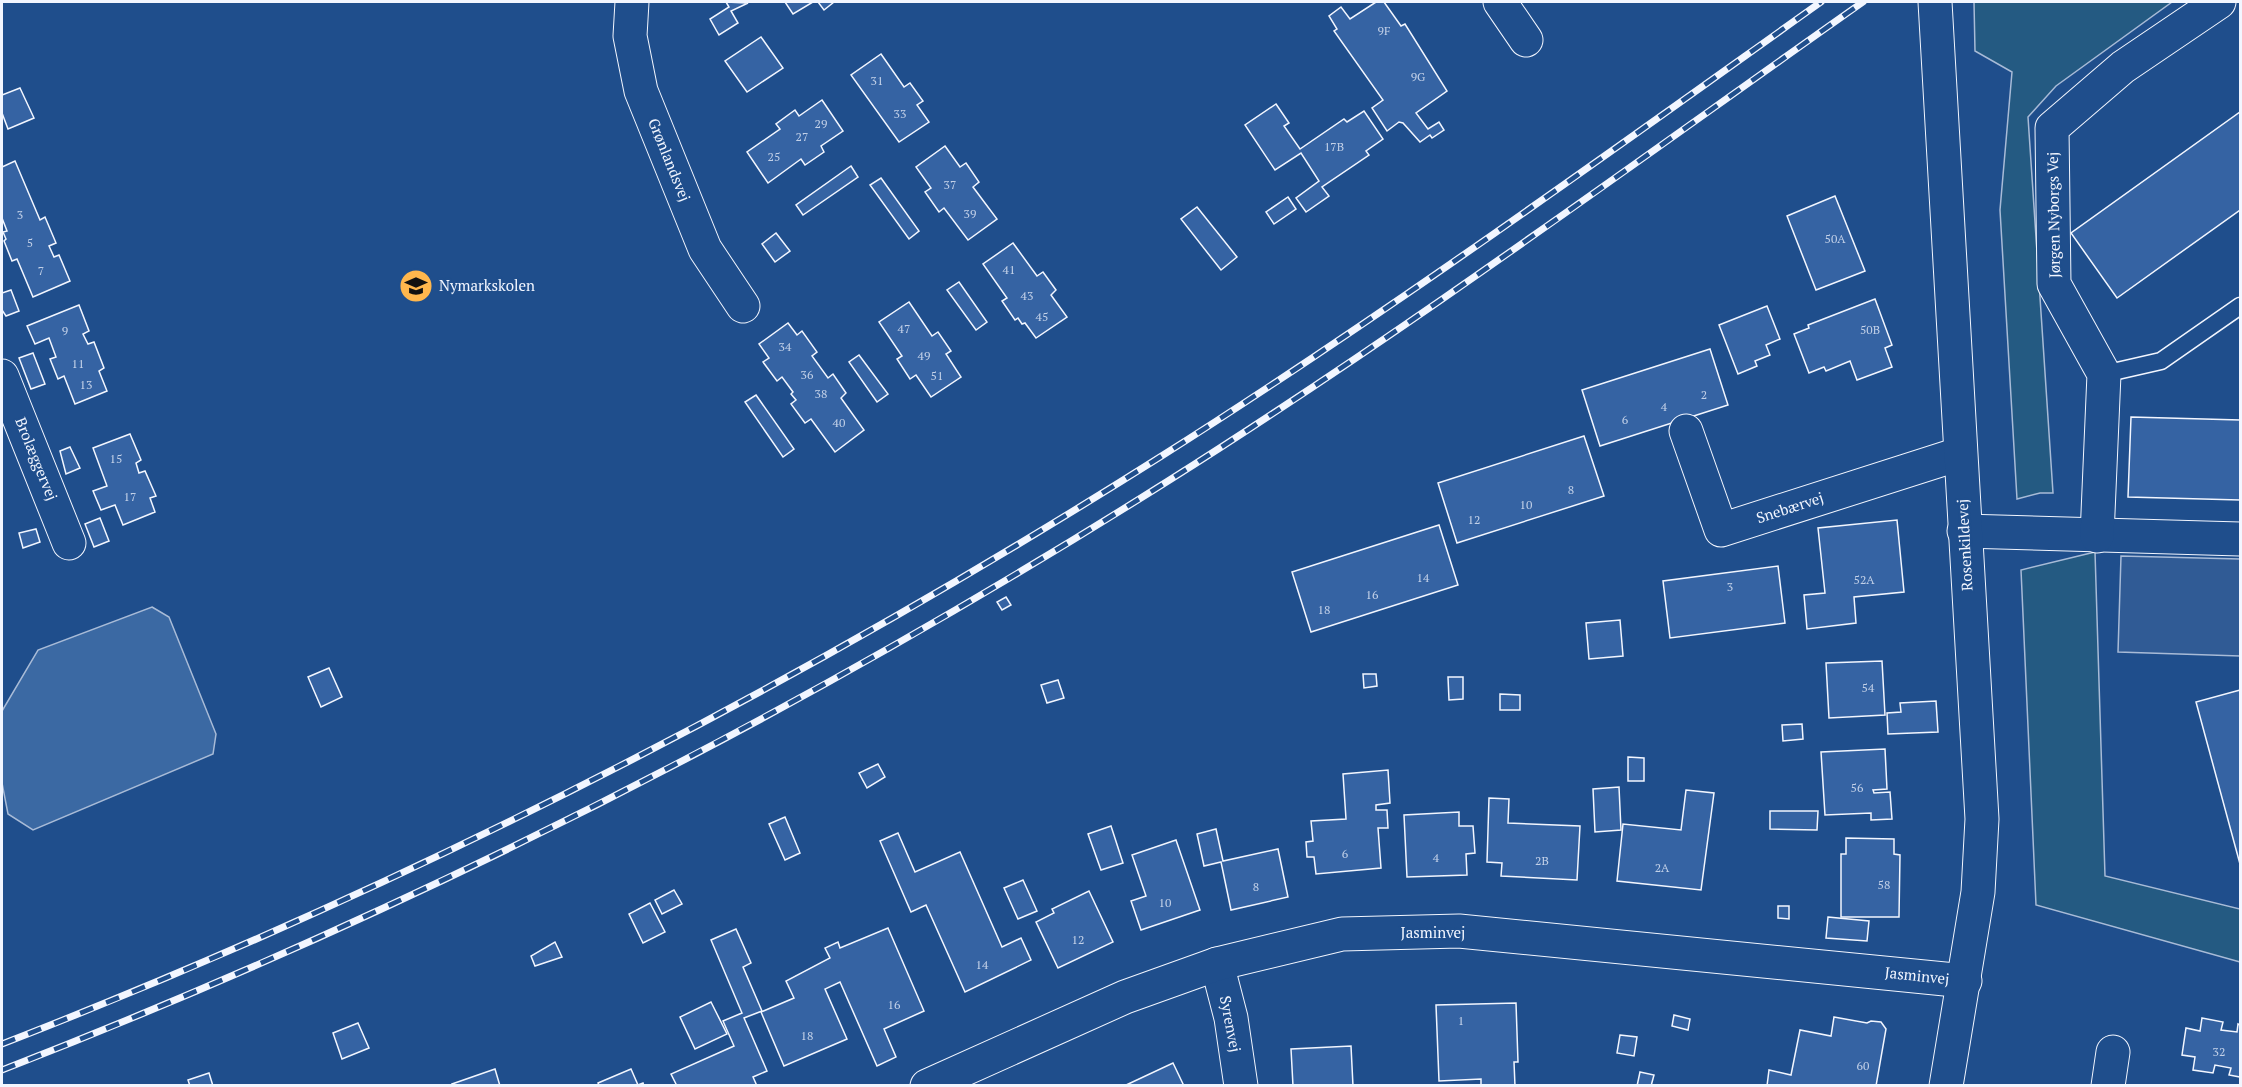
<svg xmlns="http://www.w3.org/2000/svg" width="2242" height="1087" font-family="'PT Serif',serif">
<rect width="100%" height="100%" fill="#1f4e8c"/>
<!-- green -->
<g fill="#245a82" stroke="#a8bbd7" stroke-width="1.5">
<path d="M 1974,2 L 2172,2 L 2056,86 L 2028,117 L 2053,493 L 2040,493 L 2017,499 L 2000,210 L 2012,72 L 1975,51 Z"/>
<path d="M 2095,552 L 2105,876 L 2240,909 L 2240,962 L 2036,905 L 2021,570 Z"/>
</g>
<!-- parking -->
<path fill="#305b95" stroke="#a8bbd7" stroke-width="1.5" d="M 2121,556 L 2240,559 L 2240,656 L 2118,652 Z"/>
<!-- water -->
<path fill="#3b69a3" stroke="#a8bbd7" stroke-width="1.5" d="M 152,607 L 169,617 L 216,734 L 213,754 L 33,830 L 8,814 L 2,783 L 2,711 L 38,650 Z"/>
<!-- building -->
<g fill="#3563a3" stroke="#f2f6ff" stroke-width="1.5">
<path d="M 726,2 L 748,3 L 731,11 L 738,23 L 719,35 L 710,19 L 729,7 Z"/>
<path d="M 785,2 L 813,2 L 793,14 Z"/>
<path d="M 818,2 L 834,2 L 824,10 Z"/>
<path d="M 1376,2 L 1384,2 L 1401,26 L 1405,24 L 1447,91 L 1416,113 L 1428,129 L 1439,122 L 1444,130 L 1432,138 L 1430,135 L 1420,142 L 1403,123 L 1399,122 L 1387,131 L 1372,108 L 1383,100 L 1334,31 L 1337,29 L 1329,16 L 1341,7 L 1350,19 Z"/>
<path d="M 761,37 L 783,68 L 747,92 L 725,61 Z"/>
<path d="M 881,54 L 904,87 L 910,83 L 923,101 L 917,105 L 929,122 L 899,142 L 851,75 Z"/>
<path d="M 20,88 L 34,118 L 8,129 L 2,113 L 2,95 Z"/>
<path d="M 822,100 L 843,131 L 821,146 L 824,152 L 805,165 L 801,159 L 768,183 L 747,152 L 780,129 L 776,124 L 795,110 L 799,116 Z"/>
<path d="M 1276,104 L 1289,123 L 1284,126 L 1300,149 L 1344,119 L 1347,122 L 1364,111 L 1383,139 L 1366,151 L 1369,155 L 1322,187 L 1329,196 L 1306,212 L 1296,198 L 1319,181 L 1301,153 L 1275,170 L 1245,125 Z"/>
<path d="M 2240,112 L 2240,210 L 2117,298 L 2071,233 Z"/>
<path d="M 945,146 L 960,167 L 966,163 L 979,182 L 973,187 L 997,219 L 968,240 L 944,208 L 939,212 L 925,192 L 931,188 L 916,167 Z"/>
<path d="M 15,161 L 40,220 L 45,217 L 56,243 L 49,246 L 54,257 L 59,255 L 70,281 L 33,297 L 17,259 L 12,261 L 4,241 L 6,239 L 3,232 L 7,231 L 2,218 L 2,167 Z"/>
<path d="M 851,166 L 858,177 L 803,215 L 796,205 Z"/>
<path d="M 881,178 L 919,231 L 909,239 L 870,185 Z"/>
<path d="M 1835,196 L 1865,271 L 1816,290 L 1787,216 Z"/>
<path d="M 1288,197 L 1296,209 L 1274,224 L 1266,212 Z"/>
<path d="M 1197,207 L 1237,257 L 1221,270 L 1181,219 Z"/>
<path d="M 776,233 L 790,251 L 775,262 L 762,244 Z"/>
<path d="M 1013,243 L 1037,276 L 1043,272 L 1056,290 L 1051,295 L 1067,317 L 1036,338 L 1025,323 L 1022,324 L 1018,318 L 1015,320 L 1002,301 L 1007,298 L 983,264 Z"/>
<path d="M 959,282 L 987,322 L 976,330 L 947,290 Z"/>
<path d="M 11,290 L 19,311 L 6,316 L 2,310 L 2,293 Z"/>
<path d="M 1875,299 L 1892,345 L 1885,348 L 1892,367 L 1857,380 L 1850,361 L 1826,371 L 1824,367 L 1809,373 L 1794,334 L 1809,328 L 1808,325 Z"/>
<path d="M 909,302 L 932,336 L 938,332 L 951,351 L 946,354 L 961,377 L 931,397 L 916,375 L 910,379 L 897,359 L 902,356 L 879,322 Z"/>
<path d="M 79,305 L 89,331 L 83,334 L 88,344 L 94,342 L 104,368 L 99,371 L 107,391 L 75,404 L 64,376 L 58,379 L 50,359 L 56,357 L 49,338 L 35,344 L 27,326 Z"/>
<path d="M 1767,306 L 1780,339 L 1766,345 L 1770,355 L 1755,361 L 1757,366 L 1738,374 L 1719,325 Z"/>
<path d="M 788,323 L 797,335 L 802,331 L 817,352 L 812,356 L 828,378 L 833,374 L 846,393 L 841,398 L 864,430 L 835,452 L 811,419 L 805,423 L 791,404 L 796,400 L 791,394 L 793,392 L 782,377 L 777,381 L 763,362 L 769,358 L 759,344 Z"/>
<path d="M 1710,349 L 1728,405 L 1600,446 L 1582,390 Z"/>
<path d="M 33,353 L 45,384 L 31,389 L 19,358 Z"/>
<path d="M 859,355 L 888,394 L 877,402 L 849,362 Z"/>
<path d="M 756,395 L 794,449 L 783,457 L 745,402 Z"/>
<path d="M 2131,417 L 2240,420 L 2240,500 L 2128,497 Z"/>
<path d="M 130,434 L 141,460 L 136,463 L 139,473 L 145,471 L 156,496 L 150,498 L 155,512 L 123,525 L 115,505 L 101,510 L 93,491 L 107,486 L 93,448 Z"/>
<path d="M 1584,436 L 1604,496 L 1457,543 L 1438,483 Z"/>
<path d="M 70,447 L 80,468 L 66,474 L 60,451 Z"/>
<path d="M 100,518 L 109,541 L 94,547 L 85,524 Z"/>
<path d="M 1897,520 L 1904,592 L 1854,597 L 1856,623 L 1807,629 L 1804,595 L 1825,593 L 1818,528 Z"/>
<path d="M 1439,525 L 1458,585 L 1311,632 L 1292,572 Z"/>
<path d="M 36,529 L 40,542 L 23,548 L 19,533 Z"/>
<path d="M 1778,566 L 1785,623 L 1670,638 L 1663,581 Z"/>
<path d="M 1006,597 L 1011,605 L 1002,610 L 997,602 Z"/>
<path d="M 1620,620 L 1623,656 L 1589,659 L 1586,623 Z"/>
<path d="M 1882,661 L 1885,715 L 1829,718 L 1826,663 Z"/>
<path d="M 329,668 L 342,697 L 321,707 L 308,677 Z"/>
<path d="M 1363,674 L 1376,674 L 1377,686 L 1364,688 Z"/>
<path d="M 1448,677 L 1463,677 L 1463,699 L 1449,700 Z"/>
<path d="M 1058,680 L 1064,698 L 1047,703 L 1041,685 Z"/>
<path d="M 2240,690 L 2240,864 L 2196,702 Z"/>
<path d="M 1500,694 L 1520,695 L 1520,710 L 1500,710 Z"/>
<path d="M 1936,701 L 1938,732 L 1888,734 L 1887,713 L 1901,712 L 1900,703 Z"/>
<path d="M 1802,724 L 1803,739 L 1783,741 L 1782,725 Z"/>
<path d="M 1885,749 L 1887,789 L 1873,790 L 1874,793 L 1890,792 L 1892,819 L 1871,820 L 1871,813 L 1825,815 L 1821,752 Z"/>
<path d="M 1628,757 L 1644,758 L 1644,781 L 1628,781 Z"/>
<path d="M 878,764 L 885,777 L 867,788 L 859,773 Z"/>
<path d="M 1388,770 L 1390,803 L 1376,805 L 1376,810 L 1387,810 L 1388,828 L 1378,828 L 1381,868 L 1316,874 L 1314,857 L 1307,857 L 1306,842 L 1313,841 L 1311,821 L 1346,819 L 1343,774 Z"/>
<path d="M 1619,787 L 1621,830 L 1595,832 L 1593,789 Z"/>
<path d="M 1686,790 L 1714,793 L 1701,890 L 1617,881 L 1623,824 L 1681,830 Z"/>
<path d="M 1489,798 L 1509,799 L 1508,823 L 1580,826 L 1577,880 L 1501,876 L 1502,863 L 1487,862 Z"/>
<path d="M 1770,811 L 1818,811 L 1817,830 L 1770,829 Z"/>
<path d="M 1459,812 L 1459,826 L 1473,826 L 1475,853 L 1466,854 L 1467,875 L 1407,877 L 1404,815 Z"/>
<path d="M 785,817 L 800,853 L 785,860 L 769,824 Z"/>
<path d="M 1111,826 L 1123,863 L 1101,870 L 1088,834 Z"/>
<path d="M 1216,829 L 1223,861 L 1278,849 L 1288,897 L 1231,910 L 1221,862 L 1204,866 L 1197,834 Z"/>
<path d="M 898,833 L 915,872 L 960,852 L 1002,947 L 1021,938 L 1031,960 L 965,992 L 926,905 L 911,912 L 880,841 Z"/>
<path d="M 1846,838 L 1894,839 L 1894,854 L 1900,855 L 1899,917 L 1841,917 L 1841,854 L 1846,854 Z"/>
<path d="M 1176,840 L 1200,910 L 1141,930 L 1131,901 L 1146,896 L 1132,855 Z"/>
<path d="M 1023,880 L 1037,911 L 1018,919 L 1004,888 Z"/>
<path d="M 674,890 L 682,904 L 662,914 L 655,900 Z"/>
<path d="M 1089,891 L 1113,942 L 1058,968 L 1036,922 L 1054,913 L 1052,909 Z"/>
<path d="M 650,903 L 665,932 L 643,943 L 629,914 Z"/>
<path d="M 1778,906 L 1789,906 L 1789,919 L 1778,918 Z"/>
<path d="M 1828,917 L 1869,921 L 1867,941 L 1826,938 Z"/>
<path d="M 888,928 L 924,1011 L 884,1029 L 896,1057 L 877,1066 L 840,982 L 825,989 L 847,1039 L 784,1066 L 761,1012 L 794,998 L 786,981 L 830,958 L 825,948 L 838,942 L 840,948 Z"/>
<path d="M 736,929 L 751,963 L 743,967 L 762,1011 L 744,1018 L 767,1071 L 753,1077 L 757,1086 L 677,1086 L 671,1074 L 734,1046 L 723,1021 L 742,1013 L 711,940 Z"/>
<path d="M 555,942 L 562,957 L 535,966 L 531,956 Z"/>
<path d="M 711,1002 L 727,1034 L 695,1049 L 680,1017 Z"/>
<path d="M 1516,1003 L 1518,1062 L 1514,1062 L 1515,1086 L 1481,1086 L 1481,1079 L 1439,1081 L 1436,1005 Z"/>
<path d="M 1674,1015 L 1690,1019 L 1688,1030 L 1672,1026 Z"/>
<path d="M 1834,1017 L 1867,1023 L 1871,1021 L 1881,1022 L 1886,1029 L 1876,1086 L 1767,1086 L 1769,1070 L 1791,1075 L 1800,1030 L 1831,1036 Z"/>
<path d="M 2202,1018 L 2223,1022 L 2221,1030 L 2237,1032 L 2238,1024 L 2240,1025 L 2240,1077 L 2229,1075 L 2231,1068 L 2215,1065 L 2213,1073 L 2193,1070 L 2195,1057 L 2182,1055 L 2186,1028 L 2200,1031 Z"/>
<path d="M 358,1023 L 369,1048 L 342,1059 L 333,1033 Z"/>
<path d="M 1620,1035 L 1637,1037 L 1634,1056 L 1617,1053 Z"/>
<path d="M 1351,1046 L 1353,1086 L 1293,1086 L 1291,1049 Z"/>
<path d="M 1173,1063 L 1184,1086 L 1124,1086 Z"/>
<path d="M 495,1069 L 500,1086 L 453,1086 L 452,1084 Z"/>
<path d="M 631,1069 L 638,1085 L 643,1083 L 644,1086 L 599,1086 L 598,1083 Z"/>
<path d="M 1640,1072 L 1654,1075 L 1651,1086 L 1637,1086 Z"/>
<path d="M 209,1073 L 213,1086 L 190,1086 L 188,1080 Z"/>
</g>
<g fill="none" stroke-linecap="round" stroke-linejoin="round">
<defs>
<path id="service" d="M 2104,374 L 2161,361 L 2240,306"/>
<g id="minor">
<path d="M 632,2 L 630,36 L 641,91 L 705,249 L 743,306"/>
<path d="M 1500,2 L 1526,40"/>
<path d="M 2,376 L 69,543"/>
<path d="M 1686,431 L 1721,530 L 1959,454"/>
<path d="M 1964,531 L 2240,539"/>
<path d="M 2097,536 L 2104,374 L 2054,284 L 2052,128 L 2123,67 L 2219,2"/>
<path d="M 1217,964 L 1231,1018 L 1241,1086"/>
<path d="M 927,1086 L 1125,997 L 1217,964 L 1342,934 L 1459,931 L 1965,981"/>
<path d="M 2108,1086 L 2113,1052"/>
</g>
<path id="tertiary" d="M 1935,2 L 1982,819 L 1978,892 L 1946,1086"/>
</defs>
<!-- service casing -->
<use href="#service" stroke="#f2f6ff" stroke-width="19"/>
<!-- minor casing -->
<use href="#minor" stroke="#f2f6ff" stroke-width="35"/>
<!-- tertiary casing -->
<use href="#tertiary" stroke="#f2f6ff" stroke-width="35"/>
<!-- service -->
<use href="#service" stroke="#1f4e8c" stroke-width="16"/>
<!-- minor -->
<use href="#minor" stroke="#1f4e8c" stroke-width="33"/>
<!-- tertiary -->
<use href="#tertiary" stroke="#1f4e8c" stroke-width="33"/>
<defs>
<g id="rail">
<path d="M 2,1044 C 405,888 794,688 1160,457 C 1386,314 1603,157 1821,2"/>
<path d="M 2,1070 C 407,913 800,713 1168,481 C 1406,331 1633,164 1863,2"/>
</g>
</defs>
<!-- rail casing -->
<use href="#rail" stroke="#f2f6ff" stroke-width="7"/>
<!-- rail -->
<use href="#rail" stroke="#1f4e8c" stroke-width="4.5" stroke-dasharray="14" stroke-linecap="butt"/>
</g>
<!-- icons -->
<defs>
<symbol id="school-disc" viewBox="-11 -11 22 22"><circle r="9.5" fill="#ffb74d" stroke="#1f4e8c"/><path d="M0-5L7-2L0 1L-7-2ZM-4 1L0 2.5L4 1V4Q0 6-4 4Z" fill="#111"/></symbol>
</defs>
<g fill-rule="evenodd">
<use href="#school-disc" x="397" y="267" width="38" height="38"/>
</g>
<g text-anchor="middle" stroke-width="4.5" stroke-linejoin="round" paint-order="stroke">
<!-- number labels -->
<g font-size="12" fill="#c3d1e8">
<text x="1384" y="35">9F</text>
<text x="1418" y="81">9G</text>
<text x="877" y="85">31</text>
<text x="900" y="118">33</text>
<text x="821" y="128">29</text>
<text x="802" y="141">27</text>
<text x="1334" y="151">17B</text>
<text x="774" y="161">25</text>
<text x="950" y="189">37</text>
<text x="970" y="218">39</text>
<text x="20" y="219">3</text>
<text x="1835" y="243">50A</text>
<text x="30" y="247">5</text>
<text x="1009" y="274">41</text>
<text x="41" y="275">7</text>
<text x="1027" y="300">43</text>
<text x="1042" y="321">45</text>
<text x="904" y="333">47</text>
<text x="1870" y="334">50B</text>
<text x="65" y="335">9</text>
<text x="785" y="351">34</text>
<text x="924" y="360">49</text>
<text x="78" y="368">11</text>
<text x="807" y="379">36</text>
<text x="937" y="380">51</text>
<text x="86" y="389">13</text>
<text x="821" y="398">38</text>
<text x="1704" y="399">2</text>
<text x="1664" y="411">4</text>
<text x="1625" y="424">6</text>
<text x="839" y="427">40</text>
<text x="116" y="463">15</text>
<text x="1571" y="494">8</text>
<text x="130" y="501">17</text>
<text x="1526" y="509">10</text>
<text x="1474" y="524">12</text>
<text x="1423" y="582">14</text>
<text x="1864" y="584">52A</text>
<text x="1730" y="591">3</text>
<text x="1372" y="599">16</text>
<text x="1324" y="614">18</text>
<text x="1868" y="692">54</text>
<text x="1857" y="792">56</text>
<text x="1345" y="858">6</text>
<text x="1436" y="862">4</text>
<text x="1542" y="865">2B</text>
<text x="1662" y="872">2A</text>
<text x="1884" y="889">58</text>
<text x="1256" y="891">8</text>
<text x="1165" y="907">10</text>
<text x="1078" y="944">12</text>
<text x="982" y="969">14</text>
<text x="894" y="1009">16</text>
<text x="1461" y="1025">1</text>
<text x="807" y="1040">18</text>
<text x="2219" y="1056">32</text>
<text x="1863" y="1070">60</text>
</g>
<!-- street labels -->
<g font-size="15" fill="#f2f6ff" stroke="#1f4e8c">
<text transform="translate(669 160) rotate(68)" y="5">Grønlandsvej</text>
<text transform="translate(2054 215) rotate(-91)" y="5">Jørgen Nyborgs Vej</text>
<text transform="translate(36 459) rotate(68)" y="5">Brolæggervej</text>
<text transform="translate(1790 508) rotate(-18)" y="5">Snebærvej</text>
<text transform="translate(1965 545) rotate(-93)" y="5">Rosenkildevej</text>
<text x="1433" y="938">Jasminvej</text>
<text transform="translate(1917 976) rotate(6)" y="5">Jasminvej</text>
<text transform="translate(1230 1024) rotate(79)" y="5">Syrenvej</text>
</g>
<!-- poi labels -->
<g font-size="15" fill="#f2f6ff" stroke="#1f4e8c" text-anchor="start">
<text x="439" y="291">Nymarkskolen</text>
</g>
</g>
<!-- border -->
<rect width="2242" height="1087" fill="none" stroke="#f2f6ff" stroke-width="6"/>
</svg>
